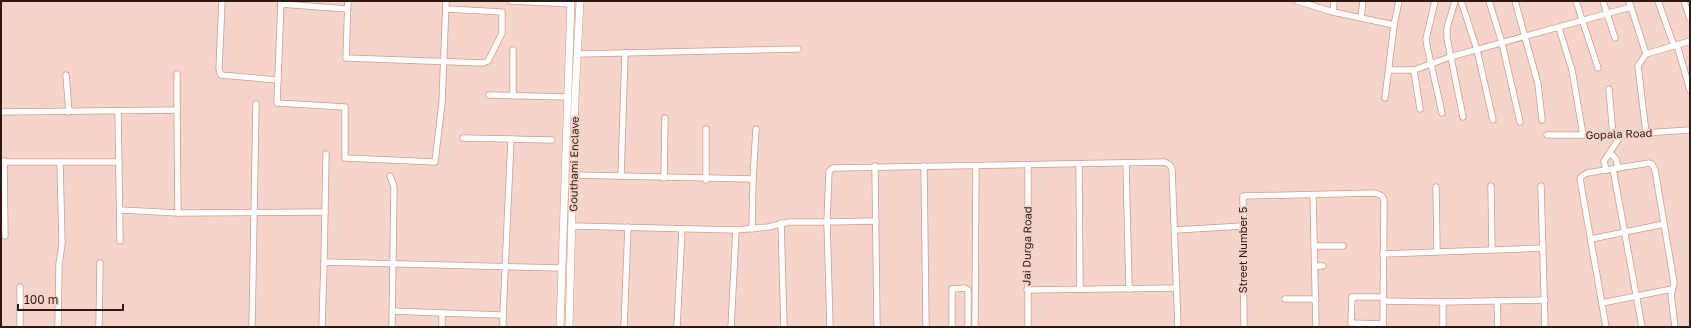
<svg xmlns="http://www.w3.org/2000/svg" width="1691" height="328" font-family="'Golos Text',sans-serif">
<rect width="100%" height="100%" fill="#f7d4c9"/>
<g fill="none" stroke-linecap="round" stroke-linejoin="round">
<defs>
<g id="minor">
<path d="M 222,1 L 219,69 L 221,75 L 278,80"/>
<path d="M 281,1 L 277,103 L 345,107 L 345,158 L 435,162 L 442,103 L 446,1"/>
<path d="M 348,1 L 346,58 L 483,63 L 488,61 L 502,33 L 502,12 L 446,9"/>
<path d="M 511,1 L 571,4"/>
<path d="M 1297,1 L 1333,12 L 1394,25"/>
<path d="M 1435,1 L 1426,39 L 1427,46 L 1442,113"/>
<path d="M 1455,1 L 1447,28 L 1447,38 L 1463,117"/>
<path d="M 1461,1 L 1477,50 L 1493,120"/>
<path d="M 1489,1 L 1502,43 L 1520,122"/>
<path d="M 1515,1 L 1538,84 L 1542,120"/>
<path d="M 1576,1 L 1598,68"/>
<path d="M 1603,1 L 1615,38"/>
<path d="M 1629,1 L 1646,54 L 1638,66 L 1646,133"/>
<path d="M 1658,1 L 1674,46"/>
<path d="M 1684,1 L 1690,19"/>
<path d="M 281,4 L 347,9"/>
<path d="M 1333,12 L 1334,1"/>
<path d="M 1361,18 L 1363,1"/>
<path d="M 1559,28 L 1572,70 L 1583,135"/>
<path d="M 1677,45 L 1690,90"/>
<path d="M 513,50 L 513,96"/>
<path d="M 578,54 L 798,49"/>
<path d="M 1646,54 L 1690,41"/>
<path d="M 1389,70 L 1414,70 L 1450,57 L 1631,7"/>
<path d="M 1414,70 L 1420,109"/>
<path d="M 177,74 L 177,110"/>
<path d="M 66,75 L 69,112"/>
<path d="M 1609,89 L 1613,135"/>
<path d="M 489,95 L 569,97"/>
<path d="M 1385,98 L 1394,25 L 1399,1"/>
<path d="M 118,111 L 120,241"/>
<path d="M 1,112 L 177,110 L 178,213"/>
<path d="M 1547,135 L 1613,135 L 1690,130"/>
<path d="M 463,138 L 552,140"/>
<path d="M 1610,153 L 1616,159 L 1618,168"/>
<path d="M 4,161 L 5,236"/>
<path d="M 1,162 L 119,162"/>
<path d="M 1126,163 L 1129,289"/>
<path d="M 1079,165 L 1080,289"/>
<path d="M 875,166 L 877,327"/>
<path d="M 924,166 L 926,327"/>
<path d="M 1613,169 L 1642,327"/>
<path d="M 1606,170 L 1604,161 L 1618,140 L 1619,134"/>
<path d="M 573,175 L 753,179"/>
<path d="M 390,176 L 394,187 L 392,327"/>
<path d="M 621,176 L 625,53"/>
<path d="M 664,178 L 665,118"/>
<path d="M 706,180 L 706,129"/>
<path d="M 1491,186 L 1492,250"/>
<path d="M 1541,186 L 1545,327"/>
<path d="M 1436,187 L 1437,251"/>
<path d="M 1313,195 L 1316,327"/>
<path d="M 120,210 L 178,213 L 325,212"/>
<path d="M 781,223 L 784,327"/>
<path d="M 572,226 L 736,230 L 768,227 L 789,222 L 827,222 L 829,171 L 833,168 L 1165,162 L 1170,165 L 1172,169 L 1178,327"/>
<path d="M 752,229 L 753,179 L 756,129"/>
<path d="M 1175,230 L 1243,226"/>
<path d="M 1591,239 L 1664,224"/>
<path d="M 1314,246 L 1343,246"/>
<path d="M 1383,254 L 1543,248"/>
<path d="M 324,262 L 326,154"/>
<path d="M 1315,266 L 1323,266"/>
<path d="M 1027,290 L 1177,288"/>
<path d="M 1383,297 L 1352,297 L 1351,323 L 1383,324"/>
<path d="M 1285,299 L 1316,299"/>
<path d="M 1383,301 L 1443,302 L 1545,300"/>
<path d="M 1497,301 L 1498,327"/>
<path d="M 1443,302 L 1443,327"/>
<path d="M 1602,303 L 1672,289"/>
<path d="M 393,311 L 442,313 L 442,327"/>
<path d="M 442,313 L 503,315 L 503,327"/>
<path d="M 503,315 L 511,139"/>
<path d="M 20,327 L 20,287"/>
<path d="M 58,327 L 59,264 L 62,244 L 60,162"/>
<path d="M 99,327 L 100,263"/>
<path d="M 252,327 L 256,104"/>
<path d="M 322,327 L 324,262 L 561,268"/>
<path d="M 624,327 L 628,227"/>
<path d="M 677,327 L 682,229"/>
<path d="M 731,327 L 736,230"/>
<path d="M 830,327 L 827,222 L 876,221"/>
<path d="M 952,327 L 952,289 L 965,288 L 968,290 L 968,327"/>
<path d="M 975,327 L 976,166"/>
<path d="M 1028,327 L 1028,165"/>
<path d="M 1244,327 L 1243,196 L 1375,193 L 1382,196 L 1384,200 L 1383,327"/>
<path d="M 1606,327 L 1580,179 L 1582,176 L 1587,173 L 1649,163 L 1652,164 L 1655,170 L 1674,283 L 1671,295 L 1675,327"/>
</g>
<g id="tertiary">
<path d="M 560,327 L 571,1"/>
<path d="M 569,327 L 575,98 L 580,1"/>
</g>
</defs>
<!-- minor casing -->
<use href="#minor" stroke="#d19a89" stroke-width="7"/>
<!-- tertiary casing -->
<use href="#tertiary" stroke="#d19a89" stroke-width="8"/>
<!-- minor -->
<use href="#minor" stroke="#fff" stroke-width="5.5"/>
<!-- tertiary -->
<use href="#tertiary" stroke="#fff" stroke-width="7"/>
</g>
<g text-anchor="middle" stroke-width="4" stroke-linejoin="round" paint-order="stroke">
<!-- street labels -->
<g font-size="11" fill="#2e1913" stroke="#f7d4c9">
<text transform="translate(1619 134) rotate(-2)" y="4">Gopala Road</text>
<text transform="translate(574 164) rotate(-89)" y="4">Gouthami Enclave</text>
<text transform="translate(1027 246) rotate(-89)" y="4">Jai Durga Road</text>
<text transform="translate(1243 250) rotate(-90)" y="4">Street Number 5</text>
</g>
</g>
<!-- border -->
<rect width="1691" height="328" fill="none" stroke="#2e1913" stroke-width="4"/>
<!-- scale -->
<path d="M18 304v6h105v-6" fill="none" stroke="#2e1913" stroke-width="2"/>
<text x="24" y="304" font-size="12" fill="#2e1913" stroke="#f7d4c9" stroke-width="3" paint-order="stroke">100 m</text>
</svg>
